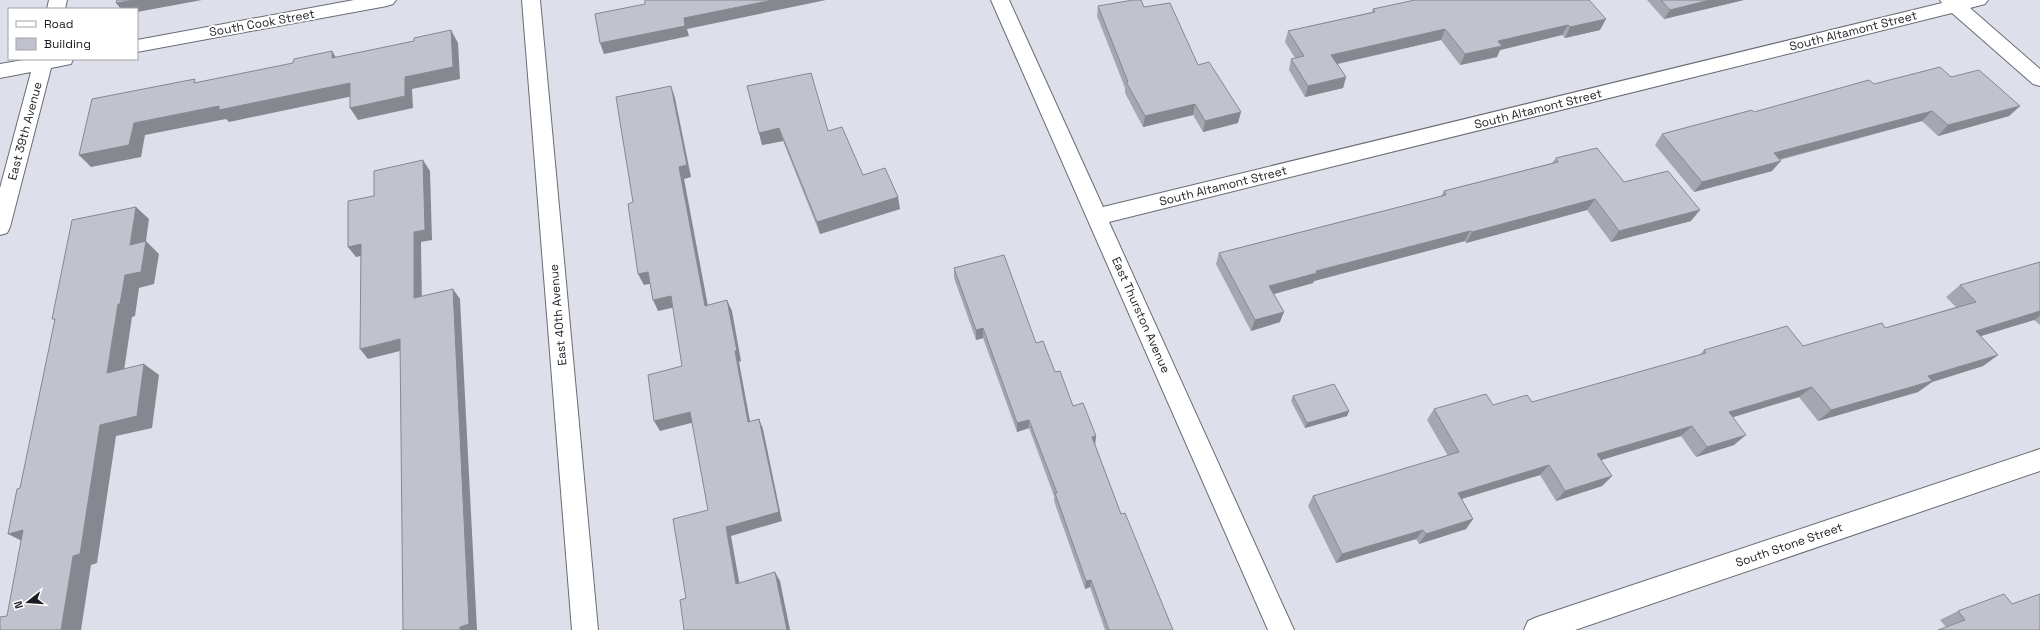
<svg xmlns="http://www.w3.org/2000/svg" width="2040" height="630" font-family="'Space Grotesk',sans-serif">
<rect width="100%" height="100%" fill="#dddfea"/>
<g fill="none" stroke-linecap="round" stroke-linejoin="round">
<defs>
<g id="minor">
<path d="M 49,0 L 67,0 L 65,9 L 47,9 Z"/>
<path d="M 354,0 L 396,0 L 393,4 L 387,6 L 137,52 L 137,40 Z"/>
<path d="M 522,0 L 540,0 L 598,630 L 572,630 Z"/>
<path d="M 991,0 L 1009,0 L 1103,207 L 1942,3 L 1940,0 L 1988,0 L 1985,4 L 1970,8 L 2040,69 L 2040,86 L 2033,84 L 1952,13 L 1109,222 L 1294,630 L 1268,630 Z"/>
<path d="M 29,59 L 73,59 L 71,64 L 51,68 L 10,227 L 7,233 L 0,235 L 0,188 L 31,72 L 0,78 L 0,64 Z"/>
<path d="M 2040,449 L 2040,471 L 1575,630 L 1524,630 L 1528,621 L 1537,617 Z"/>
</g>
</defs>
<!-- minor casing -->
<use href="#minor" stroke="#696b74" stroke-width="2"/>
<!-- minor -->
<use href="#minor" fill="#fff" fill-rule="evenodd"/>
</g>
<!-- wall -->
<g fill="#a5a7b0">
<path d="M 1415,0 L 1600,30 L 1565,38 L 1562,35 L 1500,50 L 1497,57 L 1460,65 L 1441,40 L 1337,64 L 1346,77 L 1343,88 L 1305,97 L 1289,70 L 1291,59 L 1295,58 L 1285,42 L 1288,31 L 1372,12 L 1373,9 Z"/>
<path d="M 1647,0 L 1744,0 L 1664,19 Z"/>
<path d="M 1098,6 L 1198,65 L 1238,123 L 1203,132 L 1193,115 L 1143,127 L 1125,93 L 1125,88 L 1097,16 Z"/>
<path d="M 1951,77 L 2020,106 L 2009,116 L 1938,136 L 1922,121 L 1780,160 L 1772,171 L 1694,192 L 1655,145 L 1662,134 L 1754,112 L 1874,84 Z"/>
<path d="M 747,86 L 828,131 L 863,175 L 900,209 L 820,234 L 783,141 L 762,145 Z"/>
<path d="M 1556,158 L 1624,182 L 1691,221 L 1611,242 L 1587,210 L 1466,243 L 1465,241 L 1314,281 L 1313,283 L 1274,294 L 1280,322 L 1251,331 L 1216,264 L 1219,253 L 1441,196 L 1444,191 L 1552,163 Z"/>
<path d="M 2040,262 L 2040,325 L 2034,320 L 1981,336 L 1998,355 L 1983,366 L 1932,382 L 1918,392 L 1818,421 L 1799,397 L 1733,417 L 1734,445 L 1696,457 L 1681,436 L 1601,460 L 1612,476 L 1602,486 L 1556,501 L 1540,475 L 1462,499 L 1473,519 L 1466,529 L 1419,544 L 1416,539 L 1336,563 L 1308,506 L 1313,496 L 1448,456 L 1427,420 L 1434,409 L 1493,405 L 1532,402 L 1700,355 L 1704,350 L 1803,346 L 1885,328 L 1956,307 L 1946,297 L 1960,285 Z"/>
<path d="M 954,268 L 1036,343 L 1055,372 L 1073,406 L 1096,436 L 1095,445 L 1121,514 L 1173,630 L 1105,630 L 1090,587 L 1085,589 L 1054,501 L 1054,496 L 1029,428 L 1017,432 L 983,338 L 976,340 L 954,278 Z"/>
<path d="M 1293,396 L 1349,411 L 1347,416 L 1305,428 L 1291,401 Z"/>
<path d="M 2012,604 L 1946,627 L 1940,620 L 1958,611 Z"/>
</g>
<!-- shaded-wall -->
<g fill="#868890">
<path d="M 135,0 L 202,0 L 137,12 L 137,9 L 121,9 L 116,3 Z"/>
<path d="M 773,0 L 826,0 L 687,29 L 689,36 L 604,54 L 600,43 L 684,18 Z"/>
<path d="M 1710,0 L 1744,0 L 1664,19 L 1670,10 Z"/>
<path d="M 1606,19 L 1600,30 L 1565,38 L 1570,27 Z"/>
<path d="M 1568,25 L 1562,35 L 1500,50 L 1497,57 L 1460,65 L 1465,54 L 1498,41 Z"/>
<path d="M 1445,29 L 1441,40 L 1328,66 L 1331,55 Z"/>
<path d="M 451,30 L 458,43 L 460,79 L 412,89 L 413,108 L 358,120 L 350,108 L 405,77 Z"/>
<path d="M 332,51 L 340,64 L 332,58 Z"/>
<path d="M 1346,77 L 1343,88 L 1305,97 L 1308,86 Z"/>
<path d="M 350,83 L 358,95 L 229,122 L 226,119 L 145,135 L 141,157 L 91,167 L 79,155 L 134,123 L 219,106 Z"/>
<path d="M 671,86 L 675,98 L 691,177 L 684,179 L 710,317 L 705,306 L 679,167 Z"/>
<path d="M 1195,104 L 1193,115 L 1143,127 L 1145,116 Z"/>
<path d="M 2020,106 L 2009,116 L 1938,136 L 1948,125 Z"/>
<path d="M 1932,111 L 1922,121 L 1765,163 L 1774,153 Z"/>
<path d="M 1241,112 L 1238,123 L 1203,132 L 1205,121 Z"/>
<path d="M 779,128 L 783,141 L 762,145 L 759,133 Z"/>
<path d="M 423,160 L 430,171 L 432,240 L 421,242 L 422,307 L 414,298 L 414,232 Z"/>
<path d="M 1781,161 L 1772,171 L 1694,192 L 1702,182 Z"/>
<path d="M 898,197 L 900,209 L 820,234 L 817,222 Z"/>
<path d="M 1595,199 L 1587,210 L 1466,243 L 1472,232 Z"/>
<path d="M 136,207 L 149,219 L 146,241 L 159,254 L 154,284 L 139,288 L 135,316 L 132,317 L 122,384 L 107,373 L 118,304 L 130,245 Z"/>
<path d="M 1700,210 L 1691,221 L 1611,242 L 1619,231 Z"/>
<path d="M 1470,231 L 1465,241 L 1314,281 L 1313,283 L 1266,296 L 1269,286 L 1316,271 Z"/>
<path d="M 361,244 L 369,254 L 356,257 L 348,247 Z"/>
<path d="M 648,272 L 653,283 L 644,285 L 638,274 Z"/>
<path d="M 453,289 L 460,299 L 477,630 L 460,630 Z"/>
<path d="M 671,296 L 676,307 L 658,311 L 653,300 Z"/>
<path d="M 727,300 L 732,311 L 741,361 L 739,362 L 752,432 L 748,422 L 735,351 Z"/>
<path d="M 2040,311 L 2040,316 L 2034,320 L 1961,342 L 1976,331 Z"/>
<path d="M 1284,312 L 1280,322 L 1251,331 L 1255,320 Z"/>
<path d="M 983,328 L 983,338 L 976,340 L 976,330 Z"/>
<path d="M 400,339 L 408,349 L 368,359 L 360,349 Z"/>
<path d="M 1998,355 L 1983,366 L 1932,382 L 1918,392 L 1818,421 L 1831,410 L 1928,376 Z"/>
<path d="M 144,364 L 159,375 L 152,428 L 116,436 L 97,563 L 91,565 L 81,630 L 61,630 L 73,556 L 100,425 Z"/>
<path d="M 1812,387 L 1799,397 L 1717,422 L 1729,412 Z"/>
<path d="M 1349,411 L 1347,416 L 1305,428 L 1307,423 Z"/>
<path d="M 690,412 L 695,422 L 660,431 L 654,421 Z"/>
<path d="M 759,419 L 763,429 L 782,521 L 731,536 L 741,592 L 736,584 L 726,527 Z"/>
<path d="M 1029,420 L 1029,428 L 1017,432 L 1017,423 Z"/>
<path d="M 1692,426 L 1681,436 L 1588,464 L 1597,454 Z"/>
<path d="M 1746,435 L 1734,445 L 1696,457 L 1707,447 Z"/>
<path d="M 1096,436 L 1095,445 L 1091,446 L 1092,437 Z"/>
<path d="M 1549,465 L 1540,475 L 1451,502 L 1458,493 Z"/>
<path d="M 1612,476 L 1602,486 L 1556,501 L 1565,491 Z"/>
<path d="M 1473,519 L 1466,529 L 1419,544 L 1426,534 Z"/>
<path d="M 23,530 L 26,543 L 8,534 Z"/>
<path d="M 1423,530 L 1416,539 L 1336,563 L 1342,554 Z"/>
<path d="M 775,572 L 780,581 L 790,630 L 787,630 Z"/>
<path d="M 1091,580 L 1090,587 L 1085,589 L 1086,581 Z"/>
</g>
<!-- building -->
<g fill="#c0c2cd" stroke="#868890">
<path d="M 117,0 L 135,0 L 116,3 Z"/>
<path d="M 645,0 L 773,0 L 684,18 L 685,26 L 600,43 L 595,14 L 645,4 Z"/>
<path d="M 1133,0 L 1141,0 L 1144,7 L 1170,3 L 1198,65 L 1209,62 L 1241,112 L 1205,121 L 1195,104 L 1145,116 L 1126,82 L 1128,82 L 1098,6 Z"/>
<path d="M 1415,0 L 1589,0 L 1606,19 L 1570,27 L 1568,25 L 1498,41 L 1502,46 L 1465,54 L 1445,29 L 1331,55 L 1346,77 L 1308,86 L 1291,59 L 1304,56 L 1288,31 L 1375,12 L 1373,9 Z"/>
<path d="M 1661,0 L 1710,0 L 1670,10 Z"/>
<path d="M 451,30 L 453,67 L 405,77 L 405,96 L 350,108 L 350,83 L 219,110 L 219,106 L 134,123 L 129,145 L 79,155 L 92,99 L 195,79 L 194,83 L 293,63 L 294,59 L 332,51 L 332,58 L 414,41 L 414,38 Z"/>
<path d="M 1940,67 L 1951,77 L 1979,70 L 2020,106 L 1948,125 L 1932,111 L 1774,153 L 1781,161 L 1702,182 L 1662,134 L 1752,110 L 1754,112 L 1869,80 L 1874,84 Z"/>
<path d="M 811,73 L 828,131 L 842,127 L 863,175 L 885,168 L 898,197 L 817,222 L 779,128 L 759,133 L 747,86 Z"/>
<path d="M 671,86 L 687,165 L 679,167 L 705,306 L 727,300 L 737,351 L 735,351 L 748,422 L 759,419 L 779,512 L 726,527 L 736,584 L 775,572 L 787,630 L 684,630 L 680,600 L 686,598 L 673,519 L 708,510 L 690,412 L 654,421 L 648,375 L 682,366 L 671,296 L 653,300 L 648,272 L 638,274 L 628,204 L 633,202 L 616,97 Z"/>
<path d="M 1597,148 L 1624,182 L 1668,171 L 1700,210 L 1619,231 L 1595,199 L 1472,232 L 1470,231 L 1316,271 L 1317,273 L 1269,286 L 1284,312 L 1255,320 L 1219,253 L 1446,195 L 1444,191 L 1558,162 L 1556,158 Z"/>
<path d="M 423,160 L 425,230 L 414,232 L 414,298 L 453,289 L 469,624 L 460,627 L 460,630 L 403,630 L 400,339 L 360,349 L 361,244 L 348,247 L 348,201 L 374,196 L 374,171 Z"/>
<path d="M 136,207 L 130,245 L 146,241 L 141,272 L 125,275 L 120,304 L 118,304 L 107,373 L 144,364 L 137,416 L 100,425 L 80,554 L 73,556 L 61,630 L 0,630 L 0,617 L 7,616 L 23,530 L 8,534 L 17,489 L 20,488 L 55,319 L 52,319 L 72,220 Z"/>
<path d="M 1004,255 L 1036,343 L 1043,341 L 1055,372 L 1060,371 L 1073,406 L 1083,403 L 1096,436 L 1092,437 L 1121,514 L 1125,513 L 1173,630 L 1109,630 L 1091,580 L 1086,581 L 1055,493 L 1057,493 L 1029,420 L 1017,423 L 983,328 L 976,330 L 954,268 Z"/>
<path d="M 2040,262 L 2040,311 L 1976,331 L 1998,355 L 1928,376 L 1932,381 L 1831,410 L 1812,387 L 1729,412 L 1746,435 L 1707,447 L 1692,426 L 1597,454 L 1612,476 L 1565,491 L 1549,465 L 1458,493 L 1473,519 L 1426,534 L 1423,530 L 1342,554 L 1313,496 L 1459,452 L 1434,409 L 1486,394 L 1493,405 L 1527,395 L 1532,402 L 1706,353 L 1704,350 L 1787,326 L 1803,346 L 1882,323 L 1885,328 L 1976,302 L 1960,285 Z"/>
<path d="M 1334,384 L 1349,411 L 1307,423 L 1293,396 Z"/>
<path d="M 2004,594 L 2012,604 L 2040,594 L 2040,630 L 1938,630 L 1965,620 L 1958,611 Z"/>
</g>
<g text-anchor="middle" stroke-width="4" stroke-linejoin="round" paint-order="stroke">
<!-- street labels -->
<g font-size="12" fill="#1c1c20" stroke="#fff">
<text transform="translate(262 23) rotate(-10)" y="4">South Cook Street</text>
<text transform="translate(1853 31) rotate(-14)" y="4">South Altamont Street</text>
<text transform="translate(1538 109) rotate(-14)" y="4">South Altamont Street</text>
<text transform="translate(25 131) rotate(-75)" y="4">East 39th Avenue</text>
<text transform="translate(1223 186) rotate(-14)" y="4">South Altamont Street</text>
<text transform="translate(558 315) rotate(-95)" y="4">East 40th Avenue</text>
<text transform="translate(1141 315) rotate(66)" y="4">East Thurston Avenue</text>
<text transform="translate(1789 545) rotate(-19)" y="4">South Stone Street</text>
</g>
</g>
<!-- legend -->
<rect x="8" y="8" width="130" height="52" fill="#ffffff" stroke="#a4a4a6"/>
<rect x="16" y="21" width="20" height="6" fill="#ffffff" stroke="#a4a4a6"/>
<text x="44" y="28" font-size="12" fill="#1c1c20">Road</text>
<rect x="16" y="38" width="20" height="12" fill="#c0c2cd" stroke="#a4a4a6"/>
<text x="44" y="48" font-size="12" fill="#1c1c20">Building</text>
<!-- north arrow -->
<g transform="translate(28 602) rotate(253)" stroke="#ffffff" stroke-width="3" paint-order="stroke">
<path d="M0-3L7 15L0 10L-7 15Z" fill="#1c1c20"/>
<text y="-6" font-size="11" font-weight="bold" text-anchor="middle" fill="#1c1c20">N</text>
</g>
</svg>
